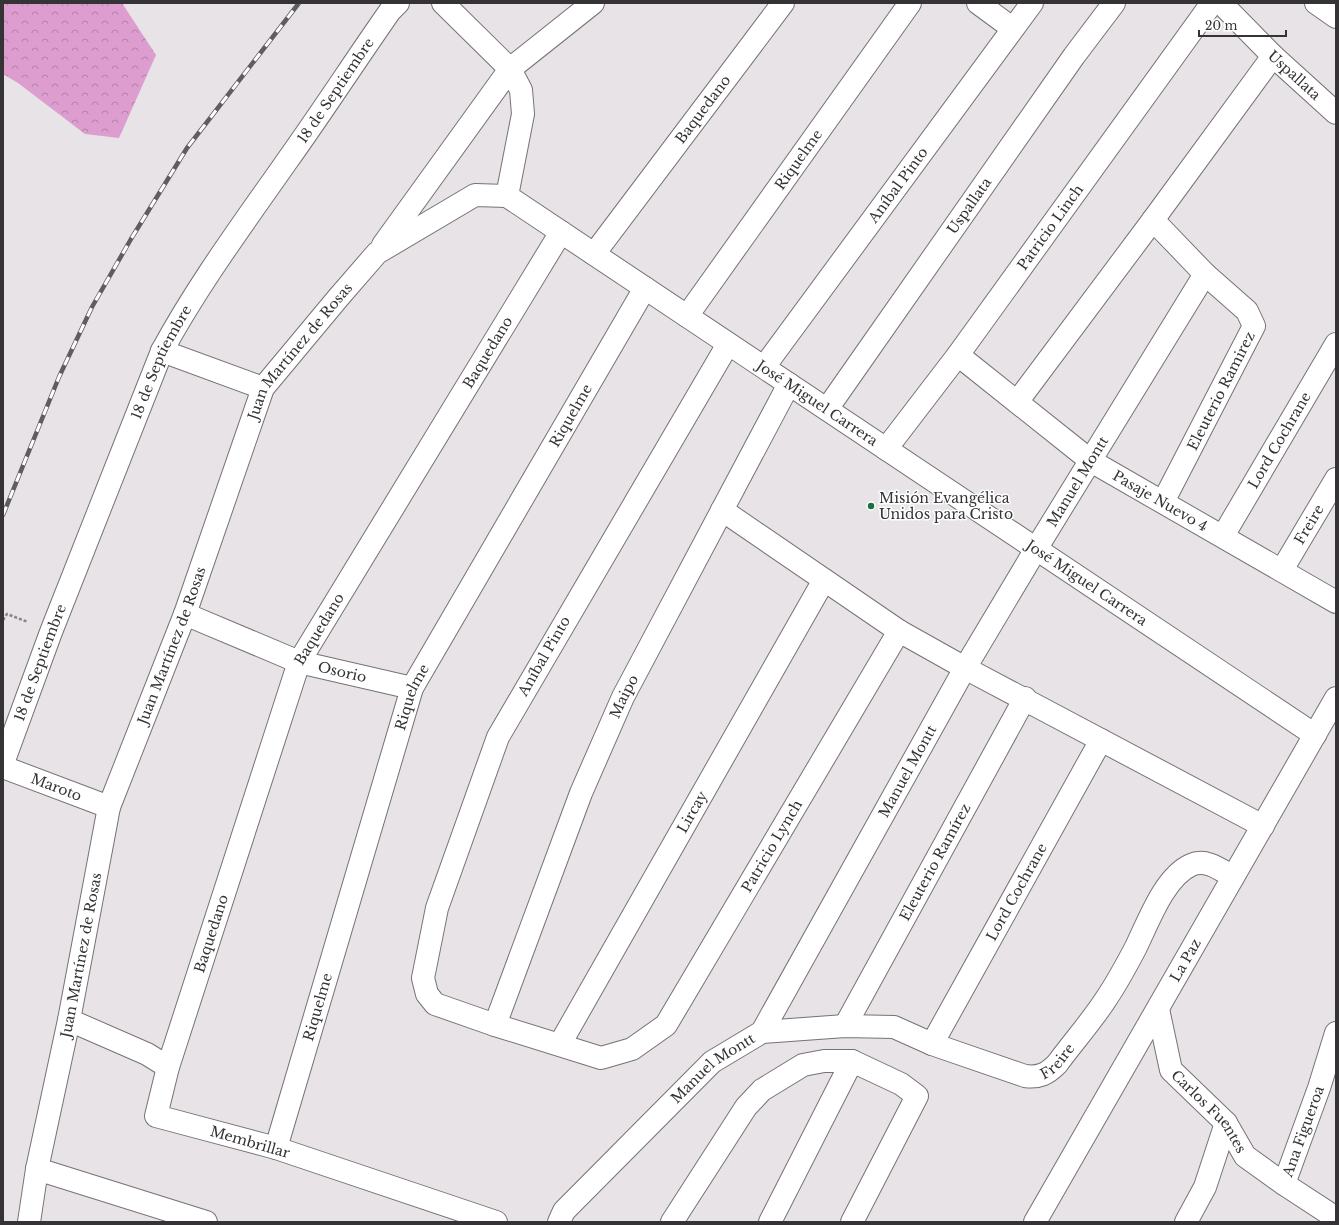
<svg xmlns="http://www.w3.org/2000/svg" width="1339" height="1225" font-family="'Libre Baskerville',serif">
<defs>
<pattern id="forest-crowns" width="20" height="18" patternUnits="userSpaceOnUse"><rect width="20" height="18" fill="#dd9ecf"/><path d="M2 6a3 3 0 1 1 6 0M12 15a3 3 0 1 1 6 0" fill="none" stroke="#b481a9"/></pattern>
</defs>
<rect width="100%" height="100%" fill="#e7e3e6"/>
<!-- forest -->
<path fill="url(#forest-crowns)" d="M 3,3 L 122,3 L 156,55 L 119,138 L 85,134 L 18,83 L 3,74 Z"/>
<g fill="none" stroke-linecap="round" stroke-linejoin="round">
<defs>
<g id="minor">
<path d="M 443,3 L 510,69 L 521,90 L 523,114 L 507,196"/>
<path d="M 978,3 L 1012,28"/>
<path id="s1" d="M 1221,3 L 1273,56 L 1336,113"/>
<path d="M 1316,3 L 1336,17"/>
<path id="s2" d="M 507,196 L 1315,735"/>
<path d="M 1153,220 L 1205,274 L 1247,311 L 1254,326 L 1163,502"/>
<path d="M 383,245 L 510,69 L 593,3"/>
<path id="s3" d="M 594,254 L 783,3"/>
<path id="s4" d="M 687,316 L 910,3"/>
<path id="s5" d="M 728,344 L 498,737 L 437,908 L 423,978 L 427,994 L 435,1004 L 495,1025 L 601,1058 L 632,1049 L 666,1025 L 899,631"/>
<path d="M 162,351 L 263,388"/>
<path id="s6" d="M 958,355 L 1091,461 L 1336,602"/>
<path id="s7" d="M 764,367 L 1032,3"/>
<path d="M 1017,402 L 1153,220 L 1273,56"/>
<path id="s8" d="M 827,409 L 1074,56 L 1114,3"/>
<path id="s9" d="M 886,449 L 958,355 L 1212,3"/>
<path d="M 722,510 L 899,631 L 965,668 L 1263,826"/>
<path id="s10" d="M 1223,536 L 1336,344"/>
<path id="s11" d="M 1282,570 L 1336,479"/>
<path id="s12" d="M 185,614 L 299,662 L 412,688"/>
<path id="s13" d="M 3,763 L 51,632 L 162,351 C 199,283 243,224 287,161 C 322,112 355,61 390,11 L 398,3"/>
<path id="s14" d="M 3,767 L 109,807"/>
<path id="s15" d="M 1158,1009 L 1171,1070 L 1226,1123 L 1245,1156 L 1284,1184 L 1336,1218"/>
<path d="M 69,1020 L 147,1054 L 168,1067"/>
<path id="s16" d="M 495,1025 L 581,793 L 623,697 L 789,384"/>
<path id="s17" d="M 845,1026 L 1025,698"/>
<path id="s18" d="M 762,1032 L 845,1026 L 894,1027 L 932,1044 L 1025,1076 C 1039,1078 1047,1074 1057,1064 C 1073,1042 1092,1021 1106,999 C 1117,983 1126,966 1135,949 C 1148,923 1164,877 1191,865 C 1206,858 1221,870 1233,877"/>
<path id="s19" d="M 560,1044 L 824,580"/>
<path id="s20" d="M 932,1044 L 1101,740"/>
<path id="s21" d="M 276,1148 L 412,688 L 645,288"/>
<path d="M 37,1169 L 206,1222"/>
<path id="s22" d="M 1284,1184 L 1319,1088 L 1336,1033"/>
<path id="s23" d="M 29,1222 L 37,1169 L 69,1020 L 109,807 L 185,614 L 263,388 L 338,298 L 377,253 L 475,195 L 507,196"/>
<path id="s24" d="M 496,1222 L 276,1148 L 156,1116 L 168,1067 L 299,662 L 561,232"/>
<path id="s25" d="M 559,1222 L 564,1211 L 712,1062 L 762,1032 L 965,668 L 1036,549 L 1205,274"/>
<path d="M 672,1222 L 746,1107 L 762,1090 L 803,1065 L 824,1061 L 852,1061 L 901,1084 L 917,1096 L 852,1222"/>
<path d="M 770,1222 L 852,1061"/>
<path d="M 1186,1222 L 1205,1187 L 1226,1123"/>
</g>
<g id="tertiary">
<path id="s26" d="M 1035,1222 L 1336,698"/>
</g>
</defs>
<!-- minor casing -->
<use href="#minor" stroke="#767275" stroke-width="24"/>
<!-- tertiary casing -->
<use href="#tertiary" stroke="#767275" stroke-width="24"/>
<!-- path -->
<path stroke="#868385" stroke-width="2.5" stroke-dasharray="3 2" stroke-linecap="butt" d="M 3,620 L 7,614 L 28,622"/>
<!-- minor -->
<use href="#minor" stroke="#fff" stroke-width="22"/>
<!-- tertiary -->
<use href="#tertiary" stroke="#fff" stroke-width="22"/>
<defs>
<path id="rail" d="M 3,515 L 59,377 L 92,307 L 131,239 L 187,148 L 299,3"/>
</defs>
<!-- rail casing -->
<use href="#rail" stroke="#5f5d5f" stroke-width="4.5"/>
<!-- rail -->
<use href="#rail" stroke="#fff" stroke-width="3" stroke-dasharray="9" stroke-linecap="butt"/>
</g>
<!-- markers -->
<circle fill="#1c7143" stroke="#fff" stroke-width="1.5" cx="871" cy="506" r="4"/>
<g text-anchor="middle" stroke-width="3" stroke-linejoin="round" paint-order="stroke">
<!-- street labels -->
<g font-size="14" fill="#353335" stroke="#fff">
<text dy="5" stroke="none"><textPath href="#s1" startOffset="103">Uspallata</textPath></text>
<text dy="5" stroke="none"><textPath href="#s13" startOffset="755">18 de Septiembre</textPath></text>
<text dy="5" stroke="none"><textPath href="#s3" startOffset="181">Baquedano</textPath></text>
<text dy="5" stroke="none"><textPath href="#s4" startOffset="192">Riquelme</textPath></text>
<text dy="5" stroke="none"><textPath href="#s7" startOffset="226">Aníbal Pinto</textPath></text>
<text dy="5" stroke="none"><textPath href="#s8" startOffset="248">Uspallata</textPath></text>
<text dy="5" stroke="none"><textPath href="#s9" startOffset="276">Patricio Linch</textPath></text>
<text dy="5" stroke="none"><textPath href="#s24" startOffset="1195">Baquedano</textPath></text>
<text dy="5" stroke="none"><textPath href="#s23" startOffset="920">Juan Martínez de Rosas</textPath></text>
<text dy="5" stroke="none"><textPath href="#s13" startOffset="431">18 de Septiembre</textPath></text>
<text transform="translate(1221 391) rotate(-63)" y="5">Eleuterio Ramirez</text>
<text dy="5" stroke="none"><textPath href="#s2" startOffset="373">José Miguel Carrera</textPath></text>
<text dy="5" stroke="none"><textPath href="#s21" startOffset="795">Riquelme</textPath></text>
<text dy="5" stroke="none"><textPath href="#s10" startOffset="111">Lord Cochrane</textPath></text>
<text dy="5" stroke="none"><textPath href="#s25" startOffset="915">Manuel Montt</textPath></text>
<text dy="5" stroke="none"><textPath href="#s6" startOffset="250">Pasaje Nuevo 4</textPath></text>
<text dy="5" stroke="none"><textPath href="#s11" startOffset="53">Freire</textPath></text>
<text dy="5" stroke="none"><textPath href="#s2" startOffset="697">José Miguel Carrera</textPath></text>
<text dy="5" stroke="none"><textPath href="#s24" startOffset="871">Baquedano</textPath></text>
<text dy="5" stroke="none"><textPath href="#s23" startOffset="596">Juan Martínez de Rosas</textPath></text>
<text transform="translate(544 656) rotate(-60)" y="5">Aníbal Pinto</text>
<text dy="5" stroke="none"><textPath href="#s13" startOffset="107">18 de Septiembre</textPath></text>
<text dy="5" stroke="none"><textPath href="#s12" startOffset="168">Osorio</textPath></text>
<text dy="5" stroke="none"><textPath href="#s16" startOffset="353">Maipo</textPath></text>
<text dy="5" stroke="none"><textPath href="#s21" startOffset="471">Riquelme</textPath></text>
<text dy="5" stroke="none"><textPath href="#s25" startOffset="579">Manuel Montt</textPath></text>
<text dy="5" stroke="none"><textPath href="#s14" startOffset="57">Maroto</textPath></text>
<text dy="5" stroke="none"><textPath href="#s19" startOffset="267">Lircay</textPath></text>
<text dy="5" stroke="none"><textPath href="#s5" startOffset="1194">Patricio Lynch</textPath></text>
<text dy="5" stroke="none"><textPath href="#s17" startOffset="187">Eleuterio Ramírez</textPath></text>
<text dy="5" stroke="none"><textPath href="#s20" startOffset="174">Lord Cochrane</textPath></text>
<text dy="5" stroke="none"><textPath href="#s24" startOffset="547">Baquedano</textPath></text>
<text dy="5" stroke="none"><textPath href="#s23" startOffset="272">Juan Martínez de Rosas</textPath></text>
<text dy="5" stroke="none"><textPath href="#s26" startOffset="302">La Paz</textPath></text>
<text dy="5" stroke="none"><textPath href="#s21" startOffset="147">Riquelme</textPath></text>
<text dy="5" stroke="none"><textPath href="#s18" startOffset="310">Freire</textPath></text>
<text dy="5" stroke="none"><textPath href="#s25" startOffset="219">Manuel Montt</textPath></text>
<text dy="5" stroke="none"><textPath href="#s15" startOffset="119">Carlos Fuentes</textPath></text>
<text dy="5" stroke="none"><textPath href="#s22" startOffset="56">Ana Figueroa</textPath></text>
<text transform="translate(250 1142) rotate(16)" y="5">Membrillar</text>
</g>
<!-- poi labels -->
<g font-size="14" fill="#353335" stroke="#fff" text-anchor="start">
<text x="879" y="503">Misión Evangélica<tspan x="879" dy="16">Unidos para Cristo</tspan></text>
</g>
</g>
<!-- border -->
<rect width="1339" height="1225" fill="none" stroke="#353335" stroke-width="8"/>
<!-- scale -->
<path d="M1199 30v6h87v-6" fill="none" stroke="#353335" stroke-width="2"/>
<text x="1205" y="30" font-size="12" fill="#353335" stroke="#ffffff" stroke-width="3" paint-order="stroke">20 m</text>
</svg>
